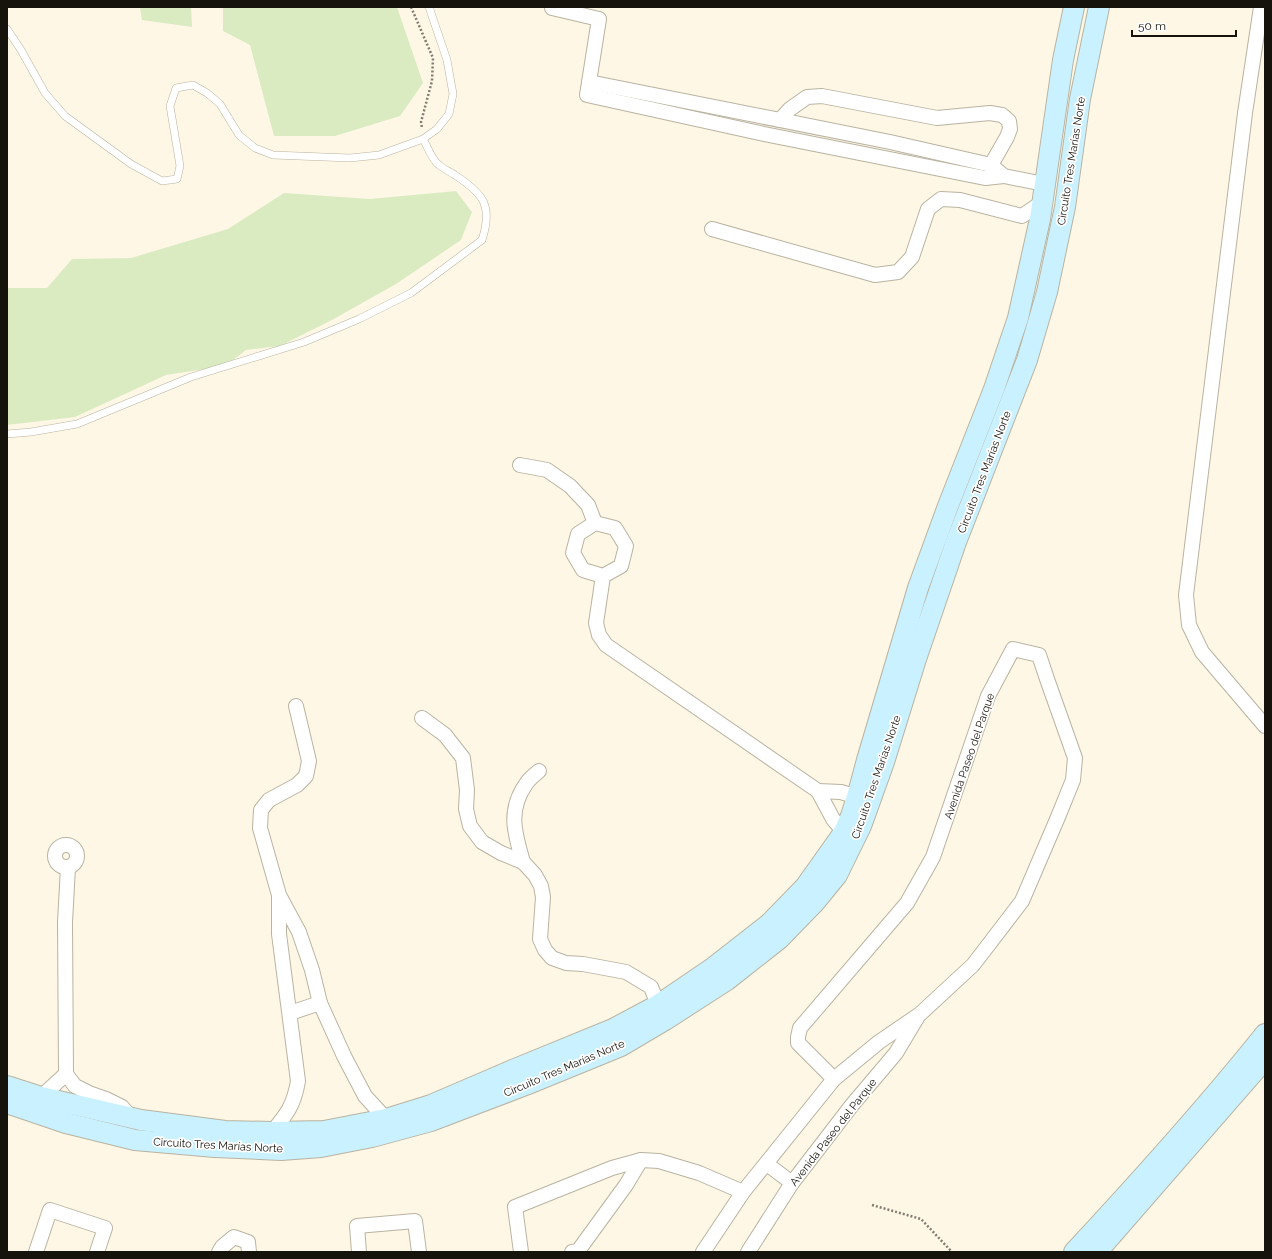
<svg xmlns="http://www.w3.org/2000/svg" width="1272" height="1259" font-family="Raleway,sans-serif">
<rect width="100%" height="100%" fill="#fef7e5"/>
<!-- green -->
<g fill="#daebc2">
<path d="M 140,7 L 191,7 L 192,27 L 142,20 Z"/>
<path d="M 223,7 L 397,7 L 423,83 L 400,116 L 335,136 L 274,136 L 250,45 L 223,31 Z"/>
<path d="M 456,191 L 472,212 L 461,240 L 396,284 L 332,320 L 280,346 L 246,350 L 225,366 L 166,375 L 75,417 L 7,425 L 7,288 L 47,288 L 72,259 L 131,258 L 228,229 L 284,193 L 370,199 Z"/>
</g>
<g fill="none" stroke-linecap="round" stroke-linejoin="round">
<defs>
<g id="lane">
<path d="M 7,29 L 21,50 L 45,93 L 65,116 L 131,164 L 162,181 L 177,179 L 180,166 L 170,106 L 176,88 L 193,85 L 207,93 L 220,104 L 239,135 L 255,148 L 273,155 L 350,158 L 379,155 L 423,139 L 437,129 L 449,114 L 453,94 L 447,60 L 429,7"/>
<path d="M 7,434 L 31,432 L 77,424 L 191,377 L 304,342 L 359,319 L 411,293 L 482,240 C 493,206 484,194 455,175 C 450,172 444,169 439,165 C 431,159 428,147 423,139"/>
</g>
<g id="street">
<path d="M 1261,7 L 1245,113 L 1186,595 L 1189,625 L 1202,652 L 1265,726"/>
<path d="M 552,8 L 599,19 L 587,95 L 764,134 L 985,178 L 1004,176"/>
<path d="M 589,82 L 890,142 L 991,165 L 1004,176 L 1044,184"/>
<path d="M 780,120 L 790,109 L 807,97 L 822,96 L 937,118 L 990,113 L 1002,115 L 1009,121 L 1010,129 L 1007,137 L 991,165"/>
<path d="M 712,229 L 875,275 L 898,272 L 912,257 L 928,209 L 941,199 L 960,200 L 1022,216 L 1041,203"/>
<path d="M 520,465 L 547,470 L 570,486 L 588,505 L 595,523"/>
<path d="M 595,523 L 615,528 L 626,546 L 621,566 L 603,576 L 583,570 L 573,553 L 578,534 Z"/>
<path d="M 603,576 L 596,623 L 599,635 L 606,645 L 818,791 L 833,819 L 844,832"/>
<path d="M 296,706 L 309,761 L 306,776 L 297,785 L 269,800 L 261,810 L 260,828 L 279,895 L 299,932 L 312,970 L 320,1003 L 344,1056 L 365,1096 L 386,1119"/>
<path d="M 422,718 L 445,735 L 463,758 L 467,790 L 466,809 L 470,826 L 482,842 L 501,853 L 523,862 L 535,875 L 541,886 L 543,897 L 540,939 L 545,950 L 552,958 L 566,963 L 583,964 L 626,972 L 651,987 L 658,1005"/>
<path d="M 818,791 L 841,792 L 857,797"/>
<circle cx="66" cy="856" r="11"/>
<path d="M 523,862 C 515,834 507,811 526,784 C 529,779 534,775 539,771"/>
<path d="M 68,867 L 65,922 L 66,1074 L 75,1086 L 89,1093 L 106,1099 L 122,1107 L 130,1116"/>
<path d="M 290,1013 L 320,1003"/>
<path d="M 41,1097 L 66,1074"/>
<path d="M 272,1132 C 287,1114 294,1105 298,1081 L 279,934 L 279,897"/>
<path d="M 767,1164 L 792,1183"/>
<path d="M 36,1252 L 50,1210 L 105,1228 L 97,1252"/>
<path d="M 219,1252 L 222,1247 L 234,1237 L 248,1242 L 249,1252"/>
<path d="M 359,1252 L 357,1226 L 415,1221 L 419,1252"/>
<path d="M 521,1252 L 515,1207 L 612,1168 L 641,1160 L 659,1161 L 699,1173 L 743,1192"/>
<path d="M 572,1252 L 578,1251 L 626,1185 L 641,1160"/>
<path d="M 703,1252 L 743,1192 L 834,1079 L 879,1042 L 920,1014 L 973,965 L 1022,901 L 1058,817 L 1073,780 L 1075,758 L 1047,679 L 1039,655 L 1013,649 L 988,696 L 933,857 L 907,903 L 800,1028 L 798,1037 L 798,1043 L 834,1079"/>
<path d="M 748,1252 L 792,1183 L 852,1105 L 896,1053 L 917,1018"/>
</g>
<g id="secondary">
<path d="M 7,1086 L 41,1097 L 141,1120 L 225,1131 L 272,1132 L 324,1131 L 386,1119 L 431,1105 L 515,1069 L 613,1029 L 658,1005 L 714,967 L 769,924 L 805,887 L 844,832 L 851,816 L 857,797 L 867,760 L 918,588 L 948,506 L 994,389 L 1018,318 L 1040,219 L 1063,60 L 1074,7"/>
<path d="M 7,1103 L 66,1123 L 135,1140 L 215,1147 L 281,1150 L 321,1147 L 372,1137 L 431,1121 L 528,1084 L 621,1046 L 665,1020 L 727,980 L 779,939 L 815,902 L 837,875 L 861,826 L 884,762 L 916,659 L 956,542 L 1027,360 L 1047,292 L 1065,207 L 1080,99 L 1099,7"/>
<path d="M 1074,1252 C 1140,1181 1205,1109 1265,1034"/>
<path d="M 1097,1252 L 1265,1059"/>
</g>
</defs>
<!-- lane casing -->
<use href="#lane" stroke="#b9b3a1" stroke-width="8"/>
<!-- street casing -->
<use href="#street" stroke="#b9b3a1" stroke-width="16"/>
<!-- secondary casing -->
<use href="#secondary" stroke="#b9b3a1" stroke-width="22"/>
<!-- path -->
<g stroke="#817c71" stroke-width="2.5" stroke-dasharray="2 2" stroke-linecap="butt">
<path d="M 411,7 L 433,58 L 432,81 L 421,122 L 422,128"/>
<path d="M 872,1205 L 921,1219 L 952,1252"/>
</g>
<!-- lane -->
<use href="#lane" stroke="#fff" stroke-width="7"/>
<!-- street -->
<use href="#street" stroke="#fff" stroke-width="14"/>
<!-- secondary -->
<use href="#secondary" stroke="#caf1ff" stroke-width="20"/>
</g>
<g text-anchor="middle" stroke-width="3.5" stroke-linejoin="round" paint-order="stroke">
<!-- street labels -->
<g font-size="11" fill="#16130d" stroke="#fff">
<text transform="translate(1071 161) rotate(-81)" y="4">Circuito Tres Marías Norte</text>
<text transform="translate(984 472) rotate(-69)" y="4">Circuito Tres Marías Norte</text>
<text transform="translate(969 756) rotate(-71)" y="4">Avenida Paseo del Parque</text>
<text transform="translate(876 777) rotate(-71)" y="4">Circuito Tres Marías Norte</text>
<text transform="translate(564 1068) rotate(-23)" y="4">Circuito Tres Marías Norte</text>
<text transform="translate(833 1132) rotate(-52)" y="4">Avenida Paseo del Parque</text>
<text transform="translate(218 1145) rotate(3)" y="4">Circuito Tres Marías Norte</text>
</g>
</g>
<!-- border -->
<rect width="1272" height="1259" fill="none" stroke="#16130d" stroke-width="16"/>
<!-- scale -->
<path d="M1132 30v6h104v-6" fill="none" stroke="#16130d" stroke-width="2"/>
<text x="1138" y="30" font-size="12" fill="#16130d" stroke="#ffffff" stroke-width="3" paint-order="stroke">50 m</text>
</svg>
